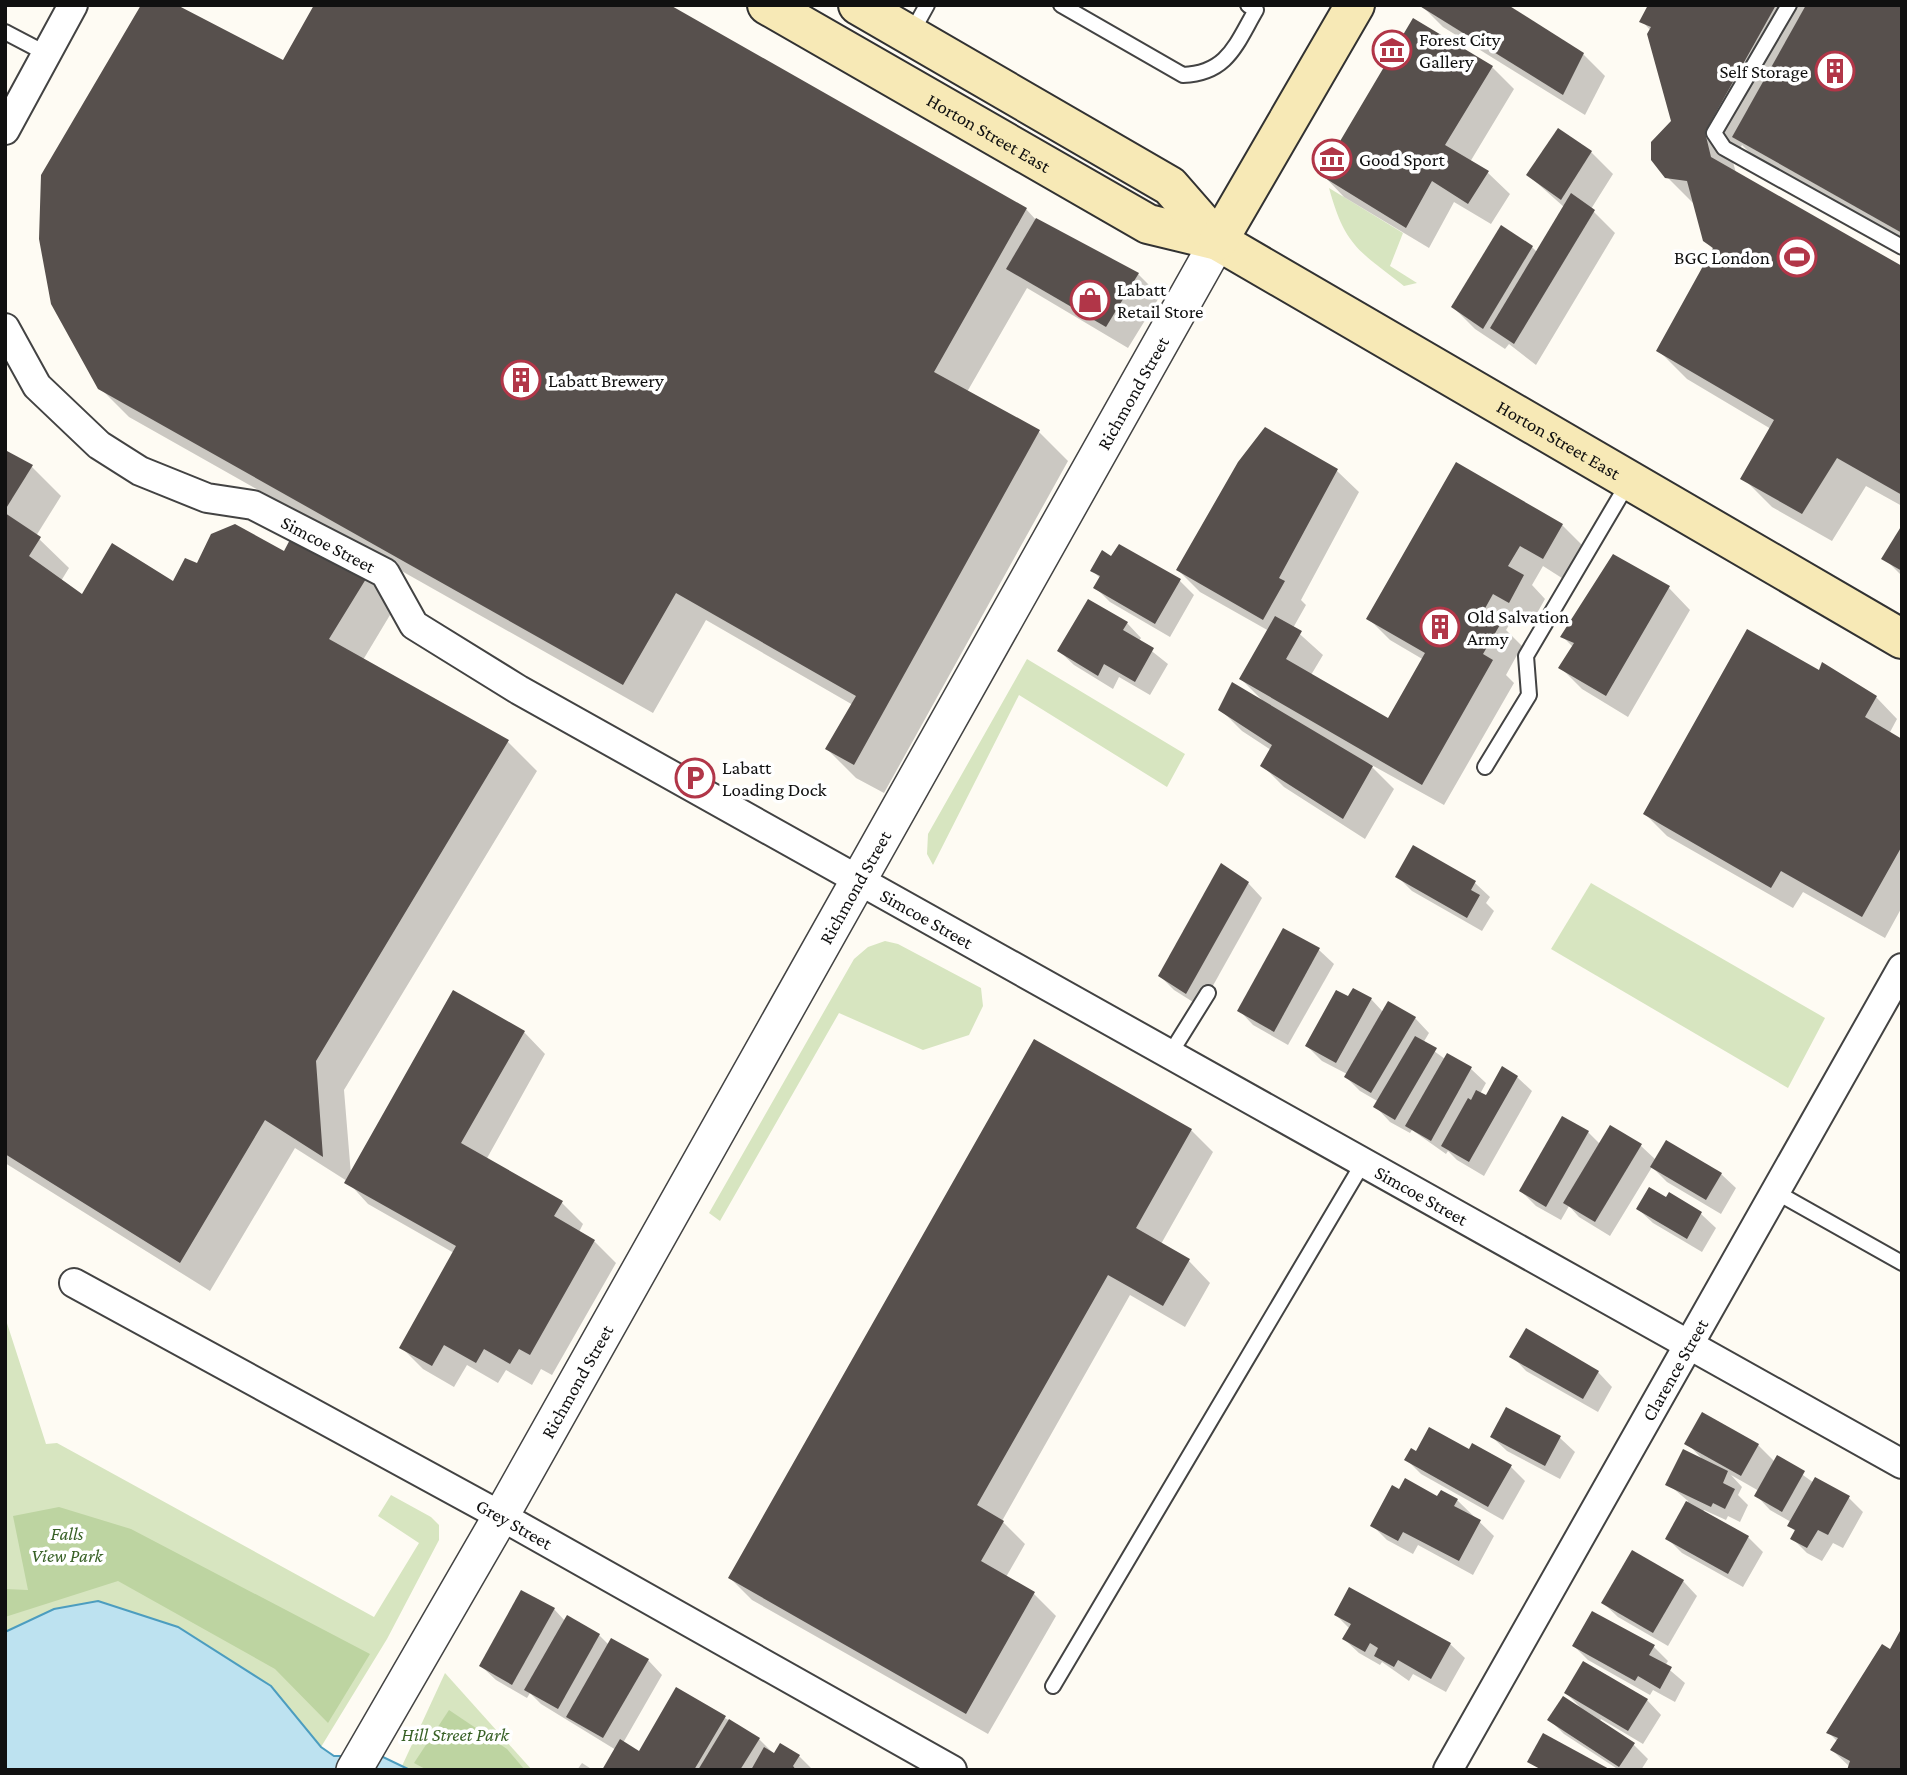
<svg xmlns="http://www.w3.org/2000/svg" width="1907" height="1775" font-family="'Crimson Pro',serif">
<rect width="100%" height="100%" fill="#fefbf3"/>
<!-- green -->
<g fill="#d7e5c0">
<path d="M 1329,188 L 1403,233 L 1390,266 L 1417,283 L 1404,286 C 1358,250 1345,246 1329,188 Z"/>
<path d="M 1027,659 L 1185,754 L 1167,787 L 1019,695 L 933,865 L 927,854 L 928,834 Z"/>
<path d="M 1591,883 L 1825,1018 L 1788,1088 L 1551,949 Z"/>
<path d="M 885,941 L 898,944 L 981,988 L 983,1006 L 969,1035 L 923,1050 L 839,1013 L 720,1221 L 709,1213 L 854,959 L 868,947 Z"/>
<path d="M 5,1317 L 46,1444 L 57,1443 L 374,1617 L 419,1543 L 378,1516 L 391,1495 L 431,1517 L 439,1525 L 439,1540 L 387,1639 L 321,1747 L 271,1686 L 178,1627 L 98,1601 L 26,1621 L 5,1632 Z"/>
<path d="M 445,1673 L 532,1770 L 410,1770 L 402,1766 Z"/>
</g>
<!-- forest -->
<g fill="#bdd4a1">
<path d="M 59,1507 L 131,1529 L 370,1654 L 328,1723 L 275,1669 L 118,1581 L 5,1617 L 5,1589 L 28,1590 L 13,1516 Z"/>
<path d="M 449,1710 L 507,1749 L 525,1770 L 427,1770 L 414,1763 Z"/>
</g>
<!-- water -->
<path fill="#bde2f0" stroke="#4c9dbf" stroke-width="2" d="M 98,1601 L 178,1627 L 271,1686 L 321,1747 L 334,1756 L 381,1756 L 410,1770 L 5,1770 L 5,1632 L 54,1609 Z"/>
<!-- shadow -->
<g fill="#0003">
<path d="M 1421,5 L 1583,54 L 1605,76 L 1585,115 L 1443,27 Z"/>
<path d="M 1650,5 L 1902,5 L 1902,241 L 1756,159 L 1742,145 L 1733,162 L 1736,173 L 1902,268 L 1902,506 L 1866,486 L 1832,541 L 1772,507 L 1743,478 L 1771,429 L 1687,379 L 1658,350 L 1714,250 L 1705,240 L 1695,205 L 1667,177 L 1673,122 L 1651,31 L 1642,21 Z"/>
<path d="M 1413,21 L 1492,67 L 1514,89 L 1470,162 L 1488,173 L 1510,194 L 1491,224 L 1454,202 L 1429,248 L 1344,197 L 1323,175 Z"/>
<path d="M 283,62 L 1026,209 L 1037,221 L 1138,274 L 1160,296 L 1128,348 L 1027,288 L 967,392 L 1039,432 L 1068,461 L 884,793 L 856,778 L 827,749 L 853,705 L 706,620 L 653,713 L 129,417 L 100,388 Z"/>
<path d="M 1591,152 L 1613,174 L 1591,209 L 1615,233 L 1536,365 L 1509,344 L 1505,349 L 1475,329 L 1453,307 L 1532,247 L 1537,252 L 1564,207 L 1528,175 Z"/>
<path d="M 1265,430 L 1337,471 L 1359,492 L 1301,600 L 1306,605 L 1293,628 L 1323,655 L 1311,675 L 1389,720 L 1424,660 L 1390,640 L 1368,618 L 1562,525 L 1584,547 L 1565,580 L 1543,566 L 1532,585 L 1545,599 L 1531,624 L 1515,615 L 1506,630 L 1522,646 L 1506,675 L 1514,683 L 1444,805 L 1368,763 L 1394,789 L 1365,839 L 1284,787 L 1262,765 L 1271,750 L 1242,731 L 1220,709 L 1263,701 L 1241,679 L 1269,631 L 1200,592 L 1178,570 Z"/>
<path d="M 7,453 L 32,467 L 61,496 L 36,536 L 69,568 L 61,581 L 82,596 L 173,584 L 198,566 L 285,553 L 368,576 L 396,605 L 363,660 L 508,742 L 537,771 L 344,1090 L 351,1175 L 524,1032 L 545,1054 L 486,1160 L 561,1202 L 583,1224 L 579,1232 L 594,1241 L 616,1263 L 552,1375 L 541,1369 L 532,1385 L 506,1370 L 498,1383 L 467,1365 L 454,1387 L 423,1369 L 401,1347 L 454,1253 L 368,1204 L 347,1181 L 295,1148 L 210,1291 L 5,1163 Z"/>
<path d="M 1902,528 L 1902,576 L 1884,558 Z"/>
<path d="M 1120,546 L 1180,581 L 1194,595 L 1170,637 L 1110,602 L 1096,588 L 1101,579 L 1092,570 L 1112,559 Z"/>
<path d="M 1669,588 L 1690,610 L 1628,717 L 1582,689 L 1561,668 L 1573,647 L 1563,637 Z"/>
<path d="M 1127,623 L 1141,638 L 1139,641 L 1168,664 L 1150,695 L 1119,677 L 1113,689 L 1074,665 L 1059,651 Z"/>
<path d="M 1820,672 L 1876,697 L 1897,719 L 1889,734 L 1902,741 L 1902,907 L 1885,938 L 1803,892 L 1793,908 L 1667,836 L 1645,814 Z"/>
<path d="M 1414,848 L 1475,883 L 1490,897 L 1486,903 L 1494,911 L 1482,931 L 1412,891 L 1397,876 Z"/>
<path d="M 1248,883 L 1262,898 L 1201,1007 L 1174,990 L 1160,976 Z"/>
<path d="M 1284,930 L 1319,950 L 1334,964 L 1288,1045 L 1253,1025 L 1239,1010 Z"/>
<path d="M 1349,999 L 1371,999 L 1383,1012 L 1415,1018 L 1429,1033 L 1423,1043 L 1445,1059 L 1447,1055 L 1471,1069 L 1486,1083 L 1480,1094 L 1486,1097 L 1517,1077 L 1532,1091 L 1484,1176 L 1457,1160 L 1448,1151 L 1446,1154 L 1412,1130 L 1410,1133 L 1390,1122 L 1376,1107 L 1379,1102 L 1360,1091 L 1346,1077 L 1347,1074 L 1322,1061 L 1307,1046 Z"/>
<path d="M 1610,1127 L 1641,1146 L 1656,1160 L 1721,1174 L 1736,1188 L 1721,1214 L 1667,1182 L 1652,1167 L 1610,1236 L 1579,1217 L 1569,1206 L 1561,1220 L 1536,1206 L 1521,1191 L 1588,1132 L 1600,1144 Z"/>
<path d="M 1191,1130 L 1213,1152 L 1161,1244 L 1189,1261 L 1210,1283 L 1185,1327 L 1130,1295 L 1002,1521 L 1025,1544 L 1006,1577 L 1034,1594 L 1056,1616 L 988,1734 L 752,1600 L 730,1578 Z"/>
<path d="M 1667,1199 L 1701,1214 L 1716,1228 L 1702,1252 L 1653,1223 L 1638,1209 Z"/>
<path d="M 1512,1356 L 1598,1372 L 1612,1387 L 1598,1412 L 1526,1371 Z"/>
<path d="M 1507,1410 L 1560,1438 L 1575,1452 L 1560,1479 L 1507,1451 L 1492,1437 Z"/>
<path d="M 1687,1443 L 1758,1445 L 1775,1462 L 1778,1457 L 1814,1483 L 1849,1498 L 1863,1512 L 1843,1548 L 1833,1543 L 1822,1561 L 1807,1553 L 1792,1538 L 1796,1532 L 1789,1525 L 1791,1522 L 1770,1510 L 1756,1495 L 1759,1491 L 1731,1475 L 1742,1487 L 1738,1495 L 1748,1505 L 1740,1522 L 1728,1516 L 1726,1520 L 1704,1510 L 1703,1512 L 1748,1537 L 1763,1552 L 1743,1587 L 1682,1553 L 1667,1538 L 1688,1501 L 1668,1484 L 1704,1461 Z"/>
<path d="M 1469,1452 L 1510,1466 L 1525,1481 L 1503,1520 L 1421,1474 L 1407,1460 L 1417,1453 Z"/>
<path d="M 1400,1491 L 1457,1500 L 1494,1536 L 1473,1575 L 1418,1545 L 1413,1554 L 1387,1540 L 1373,1526 Z"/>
<path d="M 1683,1581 L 1697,1596 L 1668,1646 L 1618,1617 L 1603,1603 Z"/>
<path d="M 554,1609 L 565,1621 L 599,1635 L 609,1645 L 648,1660 L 662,1675 L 623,1743 L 639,1753 L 725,1718 L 759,1739 L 775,1755 L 799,1756 L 813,1770 L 604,1770 L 616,1750 L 541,1704 L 530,1693 L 527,1698 L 496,1680 L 481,1666 Z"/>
<path d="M 1336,1615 L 1450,1644 L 1465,1658 L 1446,1692 L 1413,1674 L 1409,1681 L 1382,1662 L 1380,1665 L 1359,1653 L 1344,1639 L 1350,1629 Z"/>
<path d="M 1901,1633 L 1902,1770 L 1850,1767 L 1832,1750 L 1837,1741 L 1829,1733 L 1891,1651 Z"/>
<path d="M 1574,1646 L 1654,1647 L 1668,1661 L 1665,1666 L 1685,1683 L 1675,1702 L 1653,1690 L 1650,1695 L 1588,1660 Z"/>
<path d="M 1566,1693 L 1647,1700 L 1661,1715 L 1643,1744 L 1601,1719 L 1599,1722 L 1633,1744 L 1648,1759 L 1641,1770 L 1619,1770 L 1564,1734 L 1550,1720 L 1582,1709 Z"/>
<path d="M 582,1763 L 593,1770 L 577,1770 Z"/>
</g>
<!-- building -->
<g fill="#57504d">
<path d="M 141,5 L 177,5 L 283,60 L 314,5 L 670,5 L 1027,208 L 934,372 L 1040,430 L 854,765 L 825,749 L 856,696 L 676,593 L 623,685 L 98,389 L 51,304 L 39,239 L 41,175 Z"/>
<path d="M 1418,5 L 1508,5 L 1584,53 L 1563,95 Z"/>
<path d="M 1648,5 L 1776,5 L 1705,132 L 1711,157 L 1902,266 L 1902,495 L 1837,458 L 1802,514 L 1740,479 L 1774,420 L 1656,351 L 1713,248 L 1703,241 L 1687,181 L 1665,178 L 1651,160 L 1651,142 L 1671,121 L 1647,34 L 1651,27 L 1639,22 Z"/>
<path d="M 1806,5 L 1902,5 L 1902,233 L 1732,137 Z"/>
<path d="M 1413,18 L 1493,66 L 1445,145 L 1489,171 L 1468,204 L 1432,181 L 1406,228 L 1320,175 Z"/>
<path d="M 1558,128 L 1592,151 L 1561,200 L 1526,175 Z"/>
<path d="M 1571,193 L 1595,210 L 1514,344 L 1490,328 Z"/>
<path d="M 1036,218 L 1139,273 L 1106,327 L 1006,269 Z"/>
<path d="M 1501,225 L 1533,246 L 1483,329 L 1451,307 Z"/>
<path d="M 1265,427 L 1338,469 L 1279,578 L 1285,581 L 1263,620 L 1176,570 L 1238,462 Z"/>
<path d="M 7,451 L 33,465 L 5,510 L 5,453 Z"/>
<path d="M 1456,462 L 1563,524 L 1543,559 L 1520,546 L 1508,566 L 1524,575 L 1509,603 L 1493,594 L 1483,612 L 1501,623 L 1483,654 L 1493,660 L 1422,785 L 1239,679 L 1275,616 L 1302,631 L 1286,659 L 1388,718 L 1425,653 L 1366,619 Z"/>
<path d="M 5,513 L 41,537 L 29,556 L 82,594 L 112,543 L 173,581 L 185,558 L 197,563 L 211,534 L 235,524 L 284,551 L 294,532 L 369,574 L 329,639 L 509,740 L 316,1061 L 323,1157 L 265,1120 L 180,1263 L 5,1154 Z"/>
<path d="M 1902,525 L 1902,571 L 1881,559 Z"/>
<path d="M 1119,544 L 1181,579 L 1155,624 L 1093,588 L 1100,576 L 1090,571 L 1102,550 L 1111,556 Z"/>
<path d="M 1613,554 L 1670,586 L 1606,696 L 1558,668 L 1574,643 L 1560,637 Z"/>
<path d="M 1088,599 L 1128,622 L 1123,630 L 1154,648 L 1135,682 L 1104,664 L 1098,676 L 1057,651 Z"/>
<path d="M 1747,629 L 1819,670 L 1822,662 L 1877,696 L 1865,717 L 1902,739 L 1902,846 L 1862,917 L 1781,871 L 1771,888 L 1643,814 Z"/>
<path d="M 1232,682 L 1373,766 L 1343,819 L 1260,766 L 1272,745 L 1218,710 Z"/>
<path d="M 1413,845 L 1476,881 L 1471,890 L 1480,895 L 1467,918 L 1395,877 Z"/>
<path d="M 1221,863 L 1249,882 L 1186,994 L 1158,976 Z"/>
<path d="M 1283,928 L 1320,948 L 1274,1032 L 1237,1011 Z"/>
<path d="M 1353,988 L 1372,998 L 1336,1063 L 1305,1046 L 1336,990 L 1348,996 Z"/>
<path d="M 453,990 L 525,1031 L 461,1143 L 563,1201 L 554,1216 L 595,1240 L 530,1355 L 519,1349 L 510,1364 L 484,1349 L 476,1363 L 444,1345 L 432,1366 L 399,1348 L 456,1246 L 344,1183 Z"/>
<path d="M 1388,1001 L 1416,1017 L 1371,1093 L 1344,1077 Z"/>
<path d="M 1415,1036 L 1437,1048 L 1395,1120 L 1373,1107 Z"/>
<path d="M 1034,1039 L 1192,1129 L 1136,1228 L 1190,1259 L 1163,1306 L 1108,1275 L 977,1505 L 1004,1521 L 981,1561 L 1035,1592 L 966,1714 L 728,1578 Z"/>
<path d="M 1447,1053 L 1472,1067 L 1431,1141 L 1405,1126 Z"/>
<path d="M 1502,1066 L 1518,1076 L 1469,1162 L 1441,1146 L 1468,1098 L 1471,1100 L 1476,1090 L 1486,1095 Z"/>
<path d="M 1562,1116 L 1589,1131 L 1546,1207 L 1519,1191 Z"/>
<path d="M 1610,1125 L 1642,1144 L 1595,1222 L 1563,1203 Z"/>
<path d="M 1666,1140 L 1722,1173 L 1706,1200 L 1650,1167 Z"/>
<path d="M 1649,1187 L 1666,1197 L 1669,1192 L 1702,1212 L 1687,1239 L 1636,1209 Z"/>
<path d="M 1526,1328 L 1599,1371 L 1583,1399 L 1509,1357 Z"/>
<path d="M 1506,1407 L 1561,1436 L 1545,1466 L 1490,1437 Z"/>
<path d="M 1702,1412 L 1759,1444 L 1741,1476 L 1684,1444 Z"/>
<path d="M 1429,1427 L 1469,1449 L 1472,1443 L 1512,1465 L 1488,1507 L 1404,1460 L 1411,1448 L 1416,1451 Z"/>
<path d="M 1683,1449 L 1728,1471 L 1723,1483 L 1735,1489 L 1725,1509 L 1713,1503 L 1711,1507 L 1665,1485 Z"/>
<path d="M 1777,1455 L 1805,1471 L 1782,1512 L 1754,1496 Z"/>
<path d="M 1815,1477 L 1850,1496 L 1828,1535 L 1818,1530 L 1807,1548 L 1790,1539 L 1795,1530 L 1787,1526 Z"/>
<path d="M 1405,1478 L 1437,1496 L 1441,1490 L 1458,1499 L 1454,1506 L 1481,1520 L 1459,1561 L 1403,1532 L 1398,1541 L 1370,1526 L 1392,1485 L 1399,1489 Z"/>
<path d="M 1686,1501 L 1749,1536 L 1728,1574 L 1665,1539 Z"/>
<path d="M 1632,1550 L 1684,1580 L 1653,1633 L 1601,1603 Z"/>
<path d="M 1349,1587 L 1451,1643 L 1431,1679 L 1398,1660 L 1394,1667 L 1374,1656 L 1378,1648 L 1370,1643 L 1365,1652 L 1342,1639 L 1351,1624 L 1334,1615 Z"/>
<path d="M 521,1590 L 555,1608 L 512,1685 L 479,1666 Z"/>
<path d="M 1592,1611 L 1655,1645 L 1649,1655 L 1672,1667 L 1660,1689 L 1638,1676 L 1635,1681 L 1572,1646 Z"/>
<path d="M 567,1615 L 600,1634 L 558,1709 L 524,1690 Z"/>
<path d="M 1900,1631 L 1902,1770 L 1847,1770 L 1850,1761 L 1830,1750 L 1838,1738 L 1826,1733 L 1882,1644 L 1890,1649 Z"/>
<path d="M 611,1638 L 649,1659 L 603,1738 L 566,1717 Z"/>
<path d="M 1583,1661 L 1648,1699 L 1628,1731 L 1564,1693 Z"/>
<path d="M 676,1687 L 726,1716 L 694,1770 L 602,1770 L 620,1739 L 639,1751 Z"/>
<path d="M 1563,1696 L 1635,1743 L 1619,1767 L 1547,1720 Z"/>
<path d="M 729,1719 L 760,1738 L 740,1770 L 698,1770 Z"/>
<path d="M 1543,1733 L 1611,1770 L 1542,1770 L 1527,1762 Z"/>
<path d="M 780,1743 L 800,1755 L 793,1766 L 796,1770 L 751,1770 L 764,1747 L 774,1753 Z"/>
</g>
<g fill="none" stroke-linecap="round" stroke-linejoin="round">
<defs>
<g id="service">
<path d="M 1061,5 L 1183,75 C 1228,73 1236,44 1256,10 L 1248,5"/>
<path d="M 1789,5 L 1714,133 L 1724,148 L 1902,247"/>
<path d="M 5,32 L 47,54"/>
<path d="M 911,34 L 927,5"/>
<path d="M 1485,767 L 1529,695 L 1526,656 L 1628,483"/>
<path d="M 1170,1054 L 1208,993"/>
<path d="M 1776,1192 L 1902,1263"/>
<path d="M 1053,1686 L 1363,1163"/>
</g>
<g id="minor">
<path d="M 5,130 L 73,5"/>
<path id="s1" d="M 5,328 L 37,386 L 99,445 L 140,471 L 207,498 L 253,505 L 385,573 L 414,625 L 519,690 L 1902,1464"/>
<path id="s2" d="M 74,1283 L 501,1516 L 952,1770"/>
<path id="s3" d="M 1448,1770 L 1902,968"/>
</g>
<g id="tertiary">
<path id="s4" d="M 354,1770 L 501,1516 L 1218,241"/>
</g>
<g id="secondary">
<path id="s5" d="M 767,5 L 1148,224 L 1218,241 L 1902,639"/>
<path d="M 858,5 L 1170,186 L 1218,241"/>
<path d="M 1218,241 L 1355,5"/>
</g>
</defs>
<!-- service casing -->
<use href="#service" stroke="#434343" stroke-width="18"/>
<!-- minor casing -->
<use href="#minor" stroke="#434343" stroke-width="32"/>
<!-- tertiary casing -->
<use href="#tertiary" stroke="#434343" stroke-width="38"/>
<!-- secondary casing -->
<use href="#secondary" stroke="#323232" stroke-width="42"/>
<!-- service -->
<use href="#service" stroke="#fff" stroke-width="14"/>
<!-- minor -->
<use href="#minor" stroke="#fff" stroke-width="28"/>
<!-- tertiary -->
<use href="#tertiary" stroke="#fff" stroke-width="35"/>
<!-- secondary -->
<use href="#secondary" stroke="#f7e9b6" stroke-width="38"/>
</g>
<!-- icons -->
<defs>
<symbol id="museum-ring" viewBox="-11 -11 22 22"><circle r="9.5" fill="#fff" stroke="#b13648" stroke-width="1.5"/><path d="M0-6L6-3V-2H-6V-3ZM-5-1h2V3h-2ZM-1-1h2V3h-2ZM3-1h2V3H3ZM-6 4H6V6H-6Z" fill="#b13648"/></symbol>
<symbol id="building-ring" viewBox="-11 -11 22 22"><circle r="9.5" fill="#fff" stroke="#b13648" stroke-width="1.5"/><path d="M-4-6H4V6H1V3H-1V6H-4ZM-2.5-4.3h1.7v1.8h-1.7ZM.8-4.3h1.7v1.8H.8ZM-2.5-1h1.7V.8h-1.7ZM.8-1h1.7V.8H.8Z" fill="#b13648"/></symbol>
<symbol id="stadium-ring" viewBox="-11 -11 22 22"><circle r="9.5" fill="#fff" stroke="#b13648" stroke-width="1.5"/><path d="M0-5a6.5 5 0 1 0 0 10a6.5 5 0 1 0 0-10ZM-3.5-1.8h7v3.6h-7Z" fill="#b13648"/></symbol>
<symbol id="shop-ring" viewBox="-11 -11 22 22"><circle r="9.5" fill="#fff" stroke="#b13648" stroke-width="1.5"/><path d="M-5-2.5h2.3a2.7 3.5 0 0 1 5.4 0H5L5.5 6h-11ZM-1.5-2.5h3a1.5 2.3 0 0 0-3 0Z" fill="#b13648"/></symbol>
<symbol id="parking-ring" viewBox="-11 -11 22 22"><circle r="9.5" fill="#fff" stroke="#b13648" stroke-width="1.5"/><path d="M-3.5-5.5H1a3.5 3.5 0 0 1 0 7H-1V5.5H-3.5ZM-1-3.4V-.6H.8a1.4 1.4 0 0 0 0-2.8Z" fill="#b13648"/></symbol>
</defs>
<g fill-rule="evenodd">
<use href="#museum-ring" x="1370" y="28" width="44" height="44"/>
<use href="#building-ring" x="1813" y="49" width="44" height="44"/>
<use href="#museum-ring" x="1310" y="137" width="44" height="44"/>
<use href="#stadium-ring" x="1775" y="235" width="44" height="44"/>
<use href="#shop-ring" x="1068" y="278" width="44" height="44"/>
<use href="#building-ring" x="499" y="358" width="44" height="44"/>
<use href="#building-ring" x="1418" y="605" width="44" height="44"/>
<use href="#parking-ring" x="673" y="756" width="44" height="44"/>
</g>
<g text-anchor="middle" stroke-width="7" stroke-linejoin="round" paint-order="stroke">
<!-- poi labels -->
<g font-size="19" fill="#101010" stroke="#fff" text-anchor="start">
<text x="1419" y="46">Forest City<tspan x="1419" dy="22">Gallery</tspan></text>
<text x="1808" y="78" text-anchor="end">Self Storage</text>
<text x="1359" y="166">Good Sport</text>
<text x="1770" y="264" text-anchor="end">BGC London</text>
<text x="1117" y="296">Labatt<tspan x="1117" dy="22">Retail Store</tspan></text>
<text x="548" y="387">Labatt Brewery</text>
<text x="1467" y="623">Old Salvation<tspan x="1467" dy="22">Army</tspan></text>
<text x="722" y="774">Labatt<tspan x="722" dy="22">Loading Dock</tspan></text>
</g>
<!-- street labels -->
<g font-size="19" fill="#101010" stroke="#fff">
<text dy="7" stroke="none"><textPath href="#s5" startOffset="256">Horton Street East</textPath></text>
<text dy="7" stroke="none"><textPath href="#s4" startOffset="1582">Richmond Street</textPath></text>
<text dy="7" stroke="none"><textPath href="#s5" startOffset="906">Horton Street East</textPath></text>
<text dy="7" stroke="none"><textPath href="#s1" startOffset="404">Simcoe Street</textPath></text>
<text dy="7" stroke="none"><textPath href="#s4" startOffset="1015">Richmond Street</textPath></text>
<text dy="7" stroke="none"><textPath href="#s1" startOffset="1118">Simcoe Street</textPath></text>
<text dy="7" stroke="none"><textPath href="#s1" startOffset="1685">Simcoe Street</textPath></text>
<text dy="7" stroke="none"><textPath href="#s3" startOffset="460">Clarence Street</textPath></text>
<text dy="7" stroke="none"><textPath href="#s4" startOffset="448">Richmond Street</textPath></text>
<text dy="7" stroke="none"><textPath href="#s2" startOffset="502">Grey Street</textPath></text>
</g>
<!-- park labels -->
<g font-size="19" font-style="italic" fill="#386126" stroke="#fff">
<text x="67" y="1540">Falls<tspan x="67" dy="22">View Park</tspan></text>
<text x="455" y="1741">Hill Street Park</text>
</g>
</g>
<!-- border -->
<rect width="1907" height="1775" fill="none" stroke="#101010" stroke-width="14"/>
</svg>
